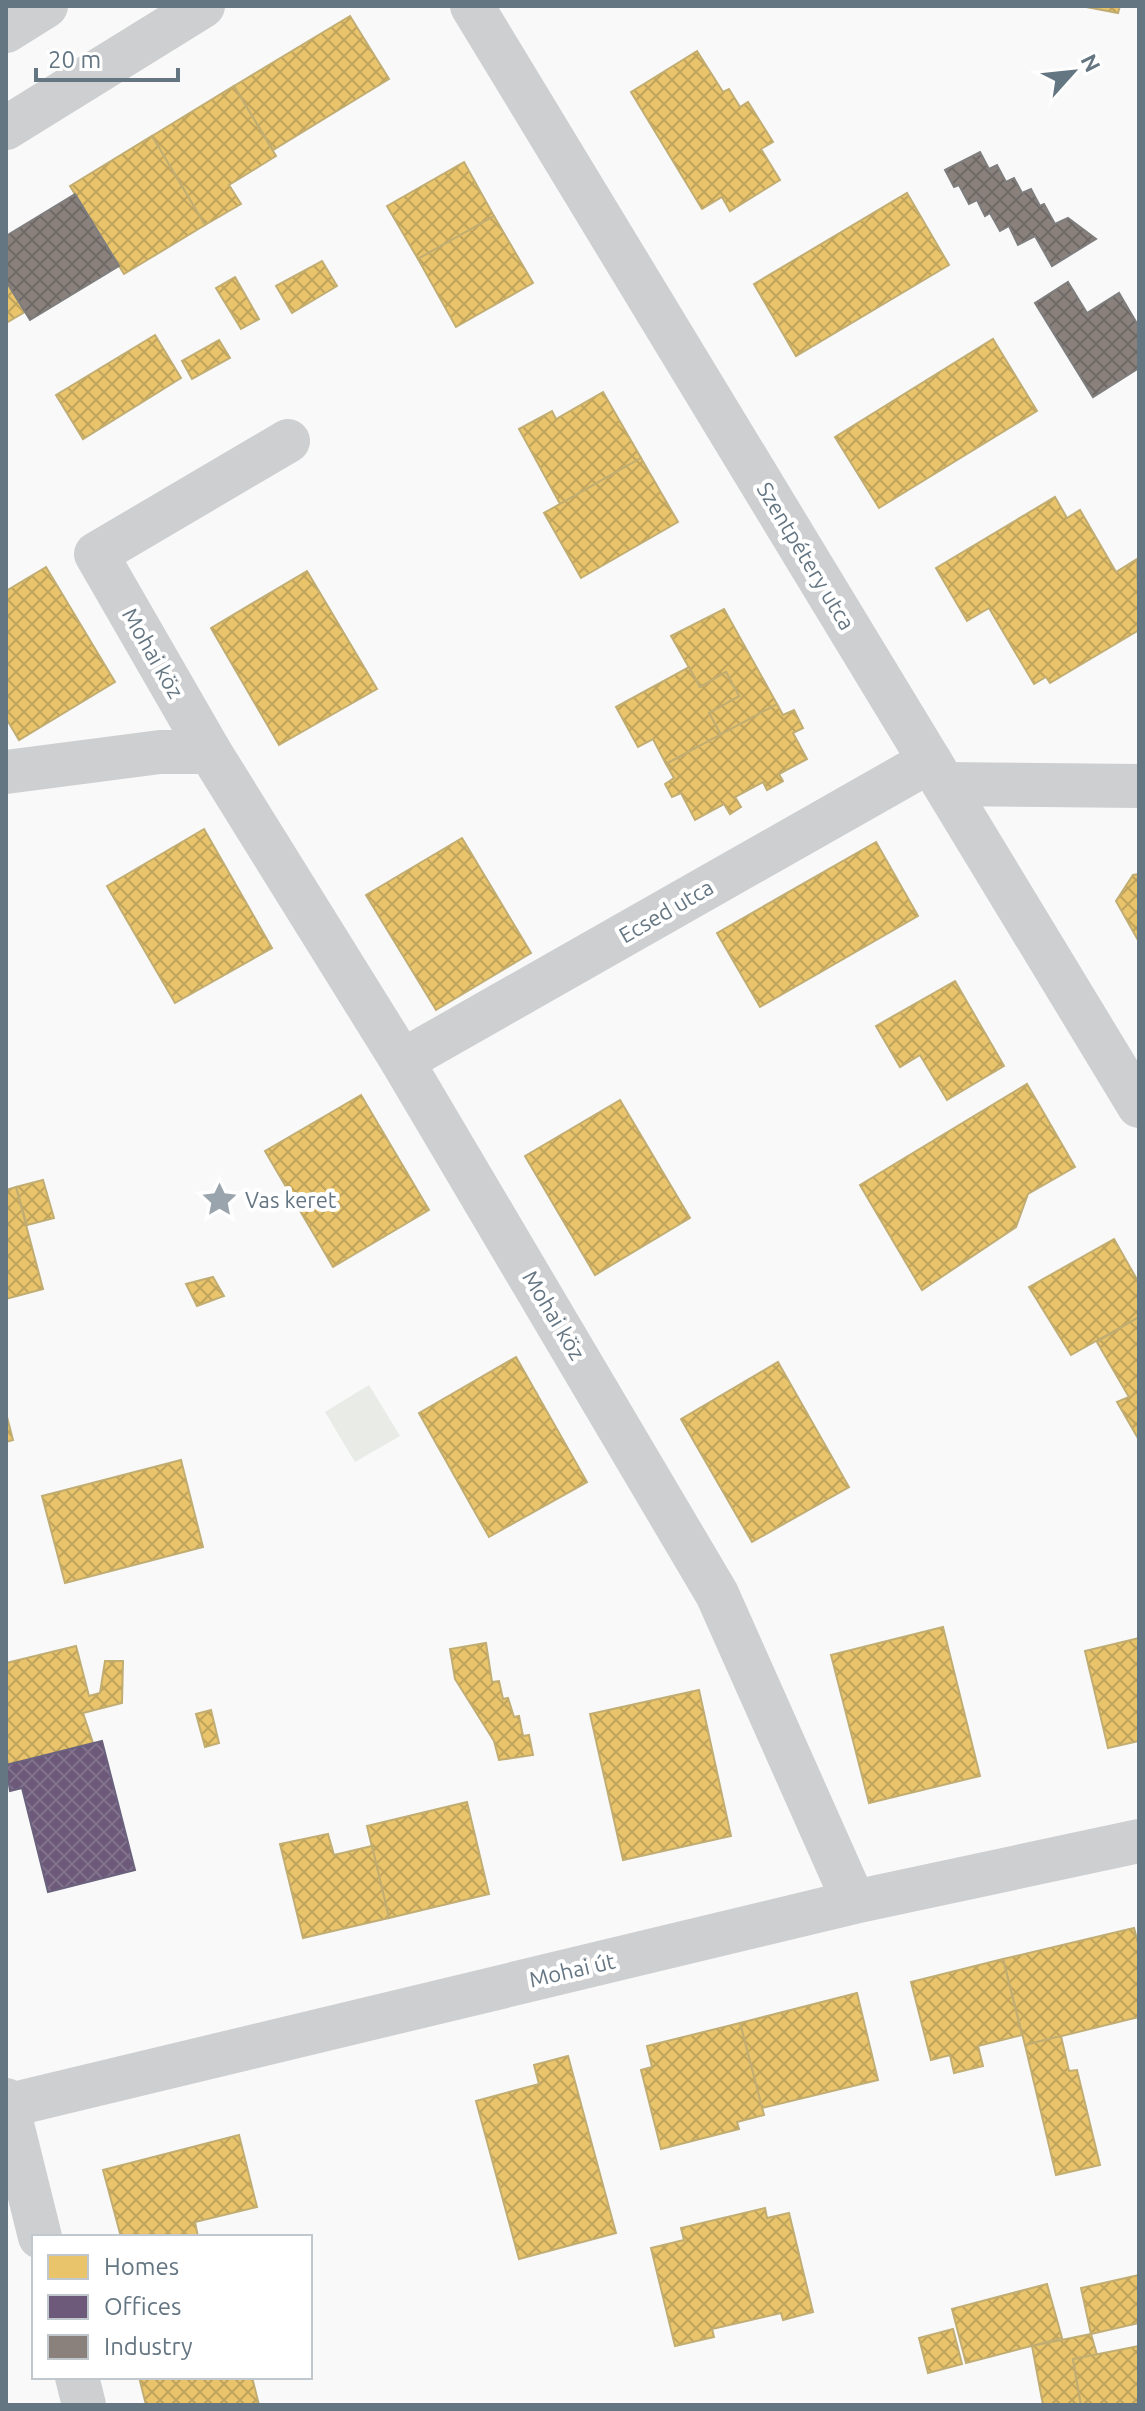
<svg xmlns="http://www.w3.org/2000/svg" width="1145" height="2411" font-family="Ubuntu,sans-serif">
<defs>
<pattern id="homes-cross-hatch" width="8" height="8" patternUnits="userSpaceOnUse" patternTransform="scale(2)"><rect width="8" height="8" fill="#e9c46a"/><path d="M0 0l8 8M0 8l8-8" fill="none" stroke="#c0a45d"/></pattern>
<pattern id="offices-cross-hatch" width="8" height="8" patternUnits="userSpaceOnUse" patternTransform="scale(2)"><rect width="8" height="8" fill="#6d597a"/><path d="M0 0l8 8M0 8l8-8" fill="none" stroke="#81728d"/></pattern>
<pattern id="industry-cross-hatch" width="8" height="8" patternUnits="userSpaceOnUse" patternTransform="scale(2)"><rect width="8" height="8" fill="#8a817c"/><path d="M0 0l8 8M0 8l8-8" fill="none" stroke="#6f6a67"/></pattern>
</defs>
<rect width="100%" height="100%" fill="#f9f9f9"/>
<!-- green -->
<path fill="#e8ebe6" d="M 369,1385 L 400,1436 L 355,1462 L 325,1412 Z"/>
<!-- homes -->
<g fill="url(#homes-cross-hatch)" stroke="#c1ad72" stroke-width="2">
<path d="M 1081,6 L 1120,6 L 1118,13 Z"/>
<path d="M 350,16 L 389,79 L 273,150 L 234,86 Z"/>
<path d="M 697,51 L 723,92 L 729,89 L 740,107 L 748,102 L 773,142 L 761,149 L 780,180 L 730,211 L 722,197 L 702,209 L 631,92 Z"/>
<path d="M 234,86 L 276,156 L 229,185 L 241,204 L 205,225 L 152,136 Z"/>
<path d="M 152,136 L 205,225 L 124,274 L 70,186 Z"/>
<path d="M 464,162 L 494,216 L 418,259 L 387,206 Z"/>
<path d="M 907,193 L 949,265 L 796,356 L 754,284 Z"/>
<path d="M 494,216 L 533,283 L 456,327 L 418,259 Z"/>
<path d="M 322,261 L 337,286 L 292,313 L 276,286 Z"/>
<path d="M 235,277 L 259,319 L 241,329 L 216,288 Z"/>
<path d="M 6,281 L 25,312 L 6,323 Z"/>
<path d="M 155,335 L 181,378 L 83,439 L 56,395 Z"/>
<path d="M 993,339 L 1037,411 L 879,508 L 835,437 Z"/>
<path d="M 219,340 L 230,358 L 192,379 L 182,361 Z"/>
<path d="M 603,392 L 641,458 L 560,504 L 519,429 L 552,411 L 556,419 Z"/>
<path d="M 641,458 L 678,522 L 581,578 L 544,513 Z"/>
<path d="M 1055,497 L 1067,518 L 1080,510 L 1116,572 L 1137,559 L 1139,630 L 1050,683 L 1046,677 L 1034,684 L 989,608 L 967,621 L 936,568 Z"/>
<path d="M 46,567 L 115,682 L 19,740 L 6,718 L 6,591 Z"/>
<path d="M 307,571 L 377,689 L 279,745 L 211,628 Z"/>
<path d="M 724,609 L 777,704 L 721,735 L 709,713 L 739,696 L 726,672 L 700,687 L 671,636 Z"/>
<path d="M 689,667 L 700,687 L 726,672 L 739,696 L 709,713 L 721,735 L 666,764 L 653,739 L 638,747 L 616,707 Z"/>
<path d="M 777,704 L 783,715 L 794,710 L 803,728 L 793,733 L 807,759 L 779,774 L 783,781 L 767,790 L 763,782 L 735,797 L 741,807 L 730,814 L 724,804 L 695,820 L 681,793 L 672,797 L 665,784 L 674,778 L 666,764 Z"/>
<path d="M 204,829 L 272,948 L 175,1003 L 107,886 Z"/>
<path d="M 462,838 L 531,953 L 436,1010 L 366,895 Z"/>
<path d="M 876,842 L 918,916 L 760,1007 L 717,933 Z"/>
<path d="M 1139,874 L 1139,942 L 1116,901 L 1133,875 Z"/>
<path d="M 955,981 L 1004,1066 L 947,1100 L 920,1055 L 900,1067 L 876,1026 Z"/>
<path d="M 1027,1084 L 1075,1167 L 1028,1194 L 1016,1227 L 922,1290 L 860,1185 Z"/>
<path d="M 361,1095 L 429,1210 L 333,1267 L 265,1151 Z"/>
<path d="M 620,1100 L 690,1218 L 595,1275 L 525,1156 Z"/>
<path d="M 43,1180 L 54,1218 L 27,1225 L 16,1187 Z"/>
<path d="M 16,1187 L 43,1289 L 6,1299 L 6,1190 Z"/>
<path d="M 1114,1239 L 1139,1283 L 1139,1317 L 1071,1355 L 1029,1287 Z"/>
<path d="M 213,1277 L 224,1296 L 197,1306 L 186,1284 Z"/>
<path d="M 1139,1317 L 1139,1440 L 1117,1402 L 1129,1397 L 1097,1342 Z"/>
<path d="M 516,1357 L 587,1482 L 489,1537 L 419,1413 Z"/>
<path d="M 778,1362 L 849,1487 L 752,1542 L 681,1419 Z"/>
<path d="M 6,1413 L 13,1440 L 6,1442 Z"/>
<path d="M 181,1460 L 203,1547 L 65,1583 L 42,1496 Z"/>
<path d="M 943,1627 L 980,1776 L 869,1803 L 831,1655 Z"/>
<path d="M 1139,1638 L 1139,1741 L 1108,1748 L 1085,1651 Z"/>
<path d="M 486,1643 L 492,1682 L 499,1681 L 503,1699 L 508,1698 L 514,1717 L 519,1716 L 523,1736 L 529,1735 L 533,1755 L 499,1760 L 494,1741 L 455,1679 L 450,1649 Z"/>
<path d="M 76,1646 L 89,1696 L 100,1693 L 105,1661 L 123,1661 L 122,1703 L 83,1713 L 93,1743 L 9,1765 L 6,1755 L 6,1663 Z"/>
<path d="M 699,1690 L 731,1836 L 623,1860 L 590,1714 Z"/>
<path d="M 211,1710 L 219,1743 L 205,1747 L 196,1714 Z"/>
<path d="M 467,1802 L 489,1894 L 389,1918 L 367,1826 Z"/>
<path d="M 328,1834 L 334,1855 L 372,1846 L 389,1918 L 303,1938 L 280,1844 Z"/>
<path d="M 1134,1928 L 1139,1947 L 1139,2017 L 1025,2045 L 1003,1959 Z"/>
<path d="M 1003,1959 L 1022,2035 L 978,2046 L 983,2066 L 954,2073 L 950,2055 L 931,2060 L 911,1982 Z"/>
<path d="M 857,1993 L 878,2080 L 762,2108 L 740,2023 Z"/>
<path d="M 740,2023 L 764,2115 L 737,2122 L 739,2129 L 661,2149 L 641,2070 L 652,2067 L 647,2046 Z"/>
<path d="M 1061,2036 L 1069,2071 L 1077,2070 L 1100,2165 L 1056,2175 L 1025,2045 Z"/>
<path d="M 568,2056 L 616,2233 L 519,2259 L 476,2101 L 539,2084 L 534,2065 Z"/>
<path d="M 239,2135 L 257,2207 L 195,2222 L 198,2237 L 121,2237 L 103,2170 Z"/>
<path d="M 765,2208 L 767,2218 L 789,2213 L 813,2312 L 783,2320 L 781,2313 L 712,2329 L 714,2337 L 675,2346 L 651,2248 L 684,2240 L 681,2228 Z"/>
<path d="M 1139,2275 L 1139,2323 L 1091,2334 L 1081,2288 Z"/>
<path d="M 1047,2284 L 1062,2338 L 966,2363 L 952,2309 Z"/>
<path d="M 953,2329 L 962,2364 L 928,2373 L 919,2338 Z"/>
<path d="M 1091,2334 L 1097,2355 L 1073,2359 L 1081,2405 L 1043,2405 L 1032,2346 Z"/>
<path d="M 1139,2346 L 1139,2405 L 1081,2405 L 1073,2359 Z"/>
<path d="M 139,2377 L 252,2377 L 259,2405 L 146,2405 Z"/>
</g>
<!-- offices -->
<path fill="url(#offices-cross-hatch)" stroke="#6b627d" stroke-width="2" d="M 102,1741 L 135,1870 L 48,1892 L 22,1788 L 10,1791 L 6,1765 Z"/>
<!-- industry -->
<g fill="url(#industry-cross-hatch)" stroke="#7f7e7e" stroke-width="2">
<path d="M 980,152 L 989,169 L 997,165 L 1006,182 L 1014,178 L 1022,193 L 1031,189 L 1040,206 L 1044,204 L 1055,224 L 1068,218 L 1096,239 L 1052,266 L 1035,236 L 1018,245 L 1009,226 L 1000,231 L 990,213 L 985,216 L 977,200 L 969,204 L 959,185 L 954,187 L 945,170 Z"/>
<path d="M 75,194 L 119,266 L 30,320 L 6,281 L 6,236 Z"/>
<path d="M 1068,282 L 1087,313 L 1119,293 L 1139,327 L 1139,368 L 1093,397 L 1035,303 Z"/>
</g>
<g fill="none" stroke-linecap="round" stroke-linejoin="round">
<!-- minor -->
<g stroke="#cecfd0" stroke-width="44">
<path d="M 472,6 L 1139,1106"/>
<path d="M 6,31 L 46,6"/>
<path d="M 6,128 L 203,6"/>
<path d="M 288,441 L 96,554 L 210,752 L 402,1061 L 717,1594 L 854,1902"/>
<path d="M 6,772 L 160,752 L 210,752"/>
<path d="M 945,784 L 1139,786"/>
<path d="M 402,1061 L 930,761"/>
<path d="M 6,2100 L 40,2237"/>
<path d="M 6,2106 L 854,1902 L 1139,1841"/>
<path d="M 77,2377 L 84,2405"/>
</g>
</g>
<!-- icons -->
<defs>
<symbol id="sight-bare" viewBox="-9 -9 18 18"><path d="M0-6L1.8-2.2L6-1.7L2.9 1.2L3.7 5.4L0 3.3L-3.7 5.4L-2.9 1.2L-6-1.7L-1.8-2.2Z" fill="#99a4ac" stroke="#fff" stroke-width="2.5" paint-order="stroke"/></symbol>
</defs>
<g fill-rule="evenodd">
<use href="#sight-bare" x="194" y="1174" width="51" height="51"/>
</g>
<g text-anchor="middle" stroke-width="8" stroke-linejoin="round" paint-order="stroke">
<!-- street labels -->
<g font-size="22" fill="#657683" stroke="#fff">
<text transform="translate(806 556) rotate(59)" y="8">Szentpétery utca</text>
<text transform="translate(153 653) rotate(60)" y="8">Mohai köz</text>
<text transform="translate(666 911) rotate(-30)" y="8">Ecsed utca</text>
<text transform="translate(554 1315) rotate(59)" y="8">Mohai köz</text>
<text transform="translate(572 1970) rotate(-13)" y="8">Mohai út</text>
</g>
<!-- poi labels -->
<g font-size="22" fill="#657683" stroke="#fff" text-anchor="start">
<text x="245" y="1208">Vas keret</text>
</g>
</g>
<!-- border -->
<rect width="1145" height="2411" fill="none" stroke="#657683" stroke-width="16"/>
<!-- legend -->
<rect x="32" y="2235" width="280" height="144" fill="#ffffff" stroke="#c1c8cd" stroke-width="2"/>
<rect x="48" y="2255" width="40" height="24" fill="#e9c46a" stroke="#c1c8cd" stroke-width="2"/>
<text x="104" y="2275" font-size="24" fill="#657683">Homes</text>
<rect x="48" y="2295" width="40" height="24" fill="#6d597a" stroke="#c1c8cd" stroke-width="2"/>
<text x="104" y="2315" font-size="24" fill="#657683">Offices</text>
<rect x="48" y="2335" width="40" height="24" fill="#8a817c" stroke="#c1c8cd" stroke-width="2"/>
<text x="104" y="2355" font-size="24" fill="#657683">Industry</text>
<!-- north arrow -->
<g transform="translate(1073 72) rotate(63)" stroke="#ffffff" stroke-width="6" paint-order="stroke">
<path d="M0-6L14 30L0 20L-14 30Z" fill="#657683"/>
<text y="-12" font-size="22" font-weight="bold" text-anchor="middle" fill="#657683">N</text>
</g>
<!-- scale -->
<path d="M36 68v12h142v-12" fill="none" stroke="#657683" stroke-width="4"/>
<text x="48" y="68" font-size="24" fill="#657683" stroke="#ffffff" stroke-width="6" paint-order="stroke">20 m</text>
</svg>
